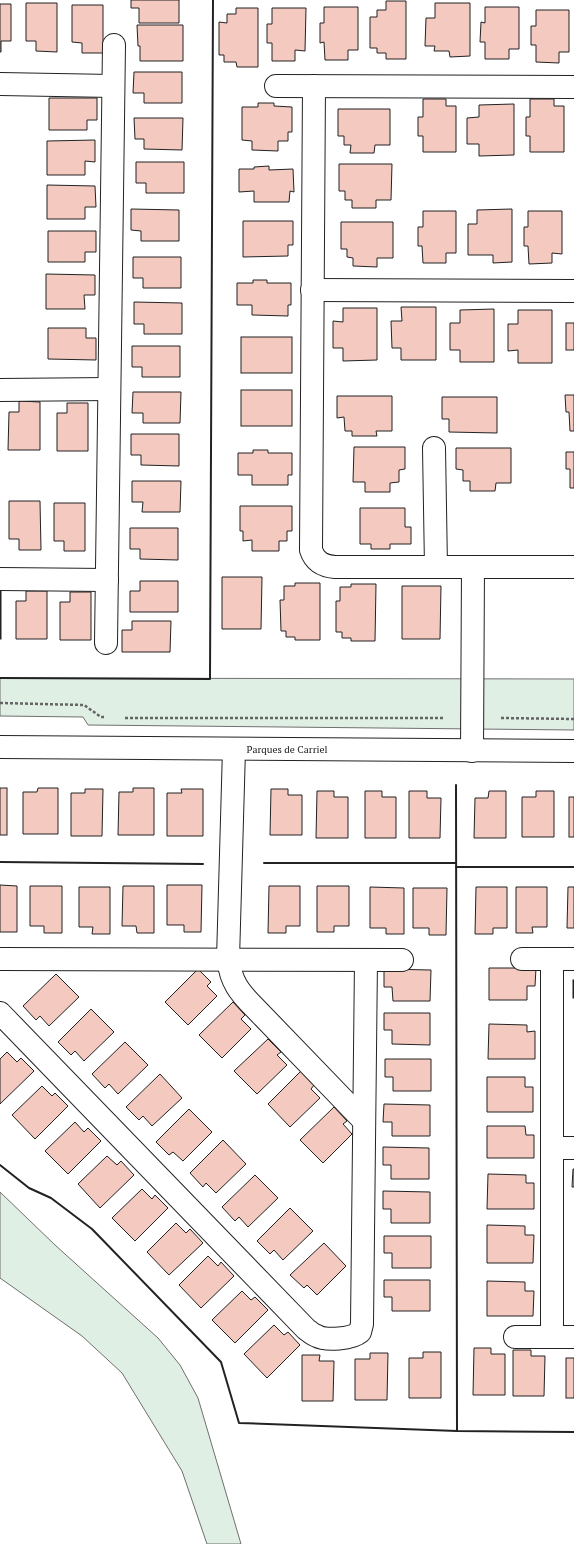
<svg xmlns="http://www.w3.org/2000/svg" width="574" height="1544" font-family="'PT Serif',serif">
<rect width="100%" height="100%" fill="#fff"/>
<!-- green -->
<g fill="#e0efe3" stroke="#6f6f6f">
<path d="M 0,678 L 574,679 L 574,730 L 88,725 L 83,717 L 0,716 Z"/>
<path d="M 0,1192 L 55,1245 L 158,1338 L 180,1365 L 198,1398 L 241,1544 L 207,1544 L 182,1471 L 122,1373 L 82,1336 L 0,1278 Z"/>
</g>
<!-- building -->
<g fill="#f3c9c0" stroke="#222">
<path d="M 131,0 L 179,0 L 179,23 L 139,23 L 139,8 L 131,8 Z"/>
<path d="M 386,1 L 406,1 L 406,59 L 386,59 L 386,53 L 377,53 L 377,48 L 370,48 L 370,17 L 377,17 L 377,10 L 386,10 Z"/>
<path d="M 26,3 L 57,3 L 57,52 L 36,51 L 36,41 L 26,41 Z"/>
<path d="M 435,3 L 470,3 L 470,56 L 450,57 L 449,51 L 434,51 L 435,46 L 425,46 L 426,18 L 435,18 Z"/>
<path d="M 0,4 L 11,4 L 11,41 L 1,41 L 1,52 L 0,52 Z"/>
<path d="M 72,5 L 103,5 L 103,53 L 82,53 L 82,43 L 72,42 Z"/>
<path d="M 324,7 L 358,7 L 358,50 L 348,50 L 348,60 L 325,60 L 324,42 L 320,43 L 320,23 L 324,23 Z"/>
<path d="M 485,7 L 519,7 L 519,49 L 509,49 L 509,59 L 485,59 L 485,42 L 480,42 L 481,22 L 485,23 Z"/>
<path d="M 236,8 L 258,8 L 258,67 L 237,67 L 236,62 L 224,62 L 224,55 L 219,55 L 219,22 L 227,23 L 227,14 L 236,14 Z"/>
<path d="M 272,8 L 306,8 L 305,51 L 295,50 L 295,61 L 272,61 L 272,43 L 267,43 L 267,24 L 272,24 Z"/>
<path d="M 536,10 L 569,10 L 569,52 L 559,52 L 559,63 L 536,62 L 536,45 L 531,45 L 531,26 L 536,26 Z"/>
<path d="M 137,25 L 183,25 L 183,61 L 140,61 L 140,46 L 138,46 Z"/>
<path d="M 134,72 L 182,72 L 182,103 L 144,103 L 144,93 L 133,93 Z"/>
<path d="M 49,98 L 97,98 L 97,120 L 87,120 L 87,130 L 49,130 Z"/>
<path d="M 423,99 L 446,99 L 446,106 L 456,106 L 456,152 L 423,152 L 423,136 L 418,136 L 418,117 L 423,117 Z"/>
<path d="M 530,99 L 554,99 L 554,106 L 564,106 L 564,152 L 530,152 L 530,136 L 526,136 L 526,117 L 530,117 Z"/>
<path d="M 258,103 L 274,103 L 274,106 L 292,107 L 292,132 L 288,132 L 288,141 L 278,141 L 278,151 L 252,150 L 252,141 L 242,140 L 242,107 L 258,107 Z"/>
<path d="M 514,104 L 514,155 L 479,156 L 479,144 L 467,144 L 467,118 L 479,117 L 479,105 Z"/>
<path d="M 338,109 L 390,109 L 390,145 L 375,145 L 374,153 L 350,153 L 351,145 L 344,145 L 344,136 L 338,136 Z"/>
<path d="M 134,118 L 183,118 L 182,150 L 144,149 L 144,139 L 135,139 Z"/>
<path d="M 95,140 L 95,162 L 85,161 L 85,175 L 47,175 L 47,141 Z"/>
<path d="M 136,162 L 184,162 L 184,193 L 146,193 L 146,183 L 136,183 Z"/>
<path d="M 339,164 L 392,164 L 391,200 L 376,200 L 376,208 L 352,208 L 352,200 L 345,200 L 345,191 L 339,191 Z"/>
<path d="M 269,166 L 269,170 L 293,169 L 294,192 L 290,191 L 289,202 L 254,202 L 254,191 L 239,192 L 239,169 L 254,169 L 254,167 Z"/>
<path d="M 47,185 L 95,186 L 96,207 L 85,207 L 85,219 L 47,219 Z"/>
<path d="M 131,209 L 179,210 L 179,241 L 141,241 L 141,231 L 131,230 Z"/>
<path d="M 512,209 L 512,262 L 493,263 L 493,255 L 468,255 L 468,224 L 477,224 L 477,210 Z"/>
<path d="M 423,211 L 456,211 L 456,253 L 446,253 L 446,263 L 423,263 L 422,246 L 418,246 L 418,227 L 423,227 Z"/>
<path d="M 528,211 L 562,211 L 562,254 L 552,253 L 552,263 L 529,264 L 528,246 L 524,246 L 524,227 L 528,227 Z"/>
<path d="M 243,221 L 293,221 L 293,245 L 288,245 L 288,256 L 243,257 Z"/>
<path d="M 341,222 L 393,222 L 393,258 L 377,258 L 377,267 L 353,266 L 353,258 L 347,257 L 347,249 L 341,249 Z"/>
<path d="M 48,231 L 96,231 L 96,252 L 85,252 L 85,262 L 48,262 Z"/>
<path d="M 133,257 L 181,257 L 181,288 L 143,288 L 143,278 L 133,278 Z"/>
<path d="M 46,274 L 95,275 L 95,295 L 84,295 L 85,309 L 46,309 Z"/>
<path d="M 253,280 L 267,280 L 267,283 L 291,283 L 291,305 L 288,305 L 288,316 L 252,315 L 252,305 L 237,305 L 237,283 L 253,283 Z"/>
<path d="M 134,302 L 182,303 L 182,334 L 144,334 L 144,324 L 134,324 Z"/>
<path d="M 401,307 L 436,307 L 436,360 L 401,360 L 401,348 L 392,348 L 391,321 L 402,321 Z"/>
<path d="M 343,308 L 377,308 L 377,360 L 343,361 L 343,348 L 333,348 L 333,321 L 343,322 Z"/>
<path d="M 494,309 L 494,362 L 460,362 L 460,350 L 450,350 L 450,323 L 460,323 L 460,310 Z"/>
<path d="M 518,310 L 552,310 L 552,363 L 518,363 L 518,350 L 508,351 L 508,324 L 518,324 Z"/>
<rect x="566" y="323" width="8" height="27"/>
<path d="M 48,328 L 86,328 L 86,338 L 96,338 L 96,360 L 48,359 Z"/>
<rect x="241" y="337" width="51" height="36"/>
<path d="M 132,346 L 180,346 L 180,377 L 142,377 L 142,367 L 132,367 Z"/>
<rect x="241" y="390" width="51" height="36"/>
<path d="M 133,392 L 181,392 L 180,423 L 143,423 L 143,413 L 132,413 Z"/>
<path d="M 565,395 L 574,395 L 574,431 L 570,431 L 569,412 L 566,412 Z"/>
<path d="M 337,396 L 392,396 L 392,431 L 376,431 L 377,436 L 352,436 L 352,431 L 345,431 L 344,417 L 337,418 Z"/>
<path d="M 442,397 L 497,397 L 497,433 L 449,432 L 449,419 L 442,419 Z"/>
<path d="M 19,401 L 40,402 L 40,450 L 8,450 L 9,412 L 19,412 Z"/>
<path d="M 67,403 L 88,403 L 88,451 L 57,451 L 57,413 L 67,413 Z"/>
<path d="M 131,434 L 179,434 L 179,466 L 141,465 L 141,455 L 131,455 Z"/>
<path d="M 354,447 L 405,447 L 405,469 L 399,470 L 399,482 L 390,483 L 390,492 L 365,492 L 365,482 L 353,482 Z"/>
<path d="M 456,448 L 511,448 L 511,483 L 496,483 L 495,491 L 470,491 L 470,481 L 463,481 L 463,470 L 456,469 Z"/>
<path d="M 253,450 L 268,450 L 268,453 L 292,453 L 292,475 L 288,475 L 288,485 L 252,485 L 252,475 L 238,475 L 238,453 L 253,453 Z"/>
<path d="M 566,452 L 574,452 L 574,488 L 570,488 L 570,469 L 566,469 Z"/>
<path d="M 132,481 L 181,481 L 180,512 L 142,512 L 143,502 L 132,502 Z"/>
<path d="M 9,501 L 40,501 L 41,550 L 19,550 L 19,539 L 9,539 Z"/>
<path d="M 54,503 L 85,503 L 85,551 L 64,551 L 64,541 L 54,541 Z"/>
<path d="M 240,506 L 292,506 L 292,531 L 287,531 L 287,541 L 279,541 L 279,551 L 252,551 L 252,540 L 243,541 L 243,531 L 240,531 Z"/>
<path d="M 360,508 L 405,508 L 405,527 L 411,527 L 411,544 L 390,544 L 390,549 L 371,549 L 371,544 L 360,544 Z"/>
<path d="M 130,528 L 178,528 L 178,560 L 140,559 L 140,549 L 130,549 Z"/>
<path d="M 222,577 L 262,577 L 261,629 L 222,629 Z"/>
<path d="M 140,581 L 178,581 L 178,612 L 130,612 L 130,591 L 140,591 Z"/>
<path d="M 295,583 L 320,583 L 320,640 L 295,640 L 295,637 L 286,637 L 286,631 L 281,631 L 280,600 L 284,600 L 284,586 L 295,586 Z"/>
<path d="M 351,584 L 376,584 L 375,641 L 351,641 L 351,638 L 342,638 L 342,632 L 336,632 L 336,601 L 340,601 L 340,587 L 351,587 Z"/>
<path d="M 402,586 L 441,586 L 440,639 L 402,639 Z"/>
<rect x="0" y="591" width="1" height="48"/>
<path d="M 26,591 L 47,591 L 47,639 L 16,639 L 16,601 L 26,601 Z"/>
<path d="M 70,592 L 91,592 L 91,640 L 60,640 L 60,602 L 70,602 Z"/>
<path d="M 132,621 L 171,621 L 170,652 L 122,652 L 122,630 L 132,630 Z"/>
<rect x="0" y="788" width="7" height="47"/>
<path d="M 38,788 L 58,788 L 58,834 L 23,834 L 23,792 L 37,792 Z"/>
<path d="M 133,788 L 154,788 L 154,835 L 118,835 L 119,792 L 133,792 Z"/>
<path d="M 85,789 L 103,789 L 102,836 L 71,836 L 71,793 L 85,793 Z"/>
<path d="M 181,789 L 203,789 L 203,836 L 167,836 L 167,793 L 182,793 Z"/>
<path d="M 271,789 L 288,789 L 288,795 L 302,795 L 302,835 L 270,835 Z"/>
<path d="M 317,791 L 334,791 L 334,797 L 348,797 L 348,838 L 316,838 Z"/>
<path d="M 365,791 L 382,791 L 382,797 L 396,797 L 396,838 L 365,838 Z"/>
<path d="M 409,791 L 427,791 L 427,798 L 441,798 L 440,838 L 409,838 Z"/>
<path d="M 489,791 L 506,791 L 506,838 L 474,838 L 475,798 L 488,798 Z"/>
<path d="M 536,791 L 554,791 L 554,837 L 522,837 L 522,797 L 536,797 Z"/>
<rect x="569" y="797" width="5" height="40"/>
<path d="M 0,885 L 17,886 L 17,932 L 0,932 Z"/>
<path d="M 167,885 L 202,885 L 201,932 L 184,932 L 184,925 L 167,925 Z"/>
<path d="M 30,886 L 62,886 L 62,933 L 44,933 L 44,926 L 30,926 Z"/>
<path d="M 123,886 L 154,886 L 154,933 L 137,933 L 136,926 L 122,926 Z"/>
<path d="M 269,886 L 300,886 L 300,926 L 286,926 L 286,933 L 268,933 Z"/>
<path d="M 317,886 L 349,886 L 349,926 L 334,926 L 334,932 L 317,932 Z"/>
<path d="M 79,887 L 110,887 L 110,934 L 92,934 L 93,927 L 79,927 Z"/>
<path d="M 370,887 L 404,888 L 404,934 L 386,934 L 386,928 L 370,928 Z"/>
<path d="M 476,887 L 507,887 L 507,928 L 493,928 L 493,934 L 475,934 Z"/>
<path d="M 516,887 L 547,887 L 547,927 L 532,927 L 533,933 L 516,933 Z"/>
<path d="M 568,887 L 574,887 L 574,928 L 567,928 Z"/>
<path d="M 413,888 L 447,888 L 446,935 L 429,935 L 429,928 L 413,928 Z"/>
<path d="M 489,968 L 536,968 L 535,986 L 527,986 L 527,1000 L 489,1000 Z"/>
<path d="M 198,969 L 211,982 L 207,986 L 217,996 L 188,1025 L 165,1002 Z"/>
<path d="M 384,969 L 431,970 L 430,1001 L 393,1001 L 392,987 L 384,987 Z"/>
<path d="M 56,974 L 79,997 L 49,1026 L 40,1016 L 36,1020 L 23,1006 Z"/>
<rect x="573" y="980" width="1" height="18"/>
<path d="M 233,1002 L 245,1015 L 241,1019 L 251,1029 L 222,1058 L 199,1035 Z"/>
<path d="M 91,1009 L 114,1032 L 84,1061 L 75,1051 L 71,1055 L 58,1042 Z"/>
<path d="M 384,1013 L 430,1013 L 430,1045 L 392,1044 L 392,1030 L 384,1030 Z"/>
<path d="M 489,1024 L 527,1025 L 527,1032 L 535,1031 L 535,1059 L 488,1059 Z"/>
<path d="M 268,1039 L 281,1052 L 277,1055 L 287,1065 L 257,1094 L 234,1071 Z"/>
<path d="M 125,1042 L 148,1065 L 118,1094 L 109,1084 L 105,1088 L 92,1074 Z"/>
<path d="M 7,1052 L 17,1062 L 21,1058 L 34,1071 L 0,1104 L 0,1059 Z"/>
<path d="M 385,1059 L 431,1059 L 431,1091 L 393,1091 L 393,1077 L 385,1077 Z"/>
<path d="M 301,1071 L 314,1085 L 311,1089 L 320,1098 L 290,1127 L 268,1104 Z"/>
<path d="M 160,1074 L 182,1098 L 152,1126 L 143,1116 L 139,1120 L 126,1107 Z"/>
<path d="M 487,1077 L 525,1077 L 525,1087 L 533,1087 L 533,1112 L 487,1112 Z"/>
<path d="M 42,1086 L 52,1096 L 55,1093 L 68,1106 L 35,1139 L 12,1115 Z"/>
<path d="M 384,1104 L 430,1105 L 430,1136 L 392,1136 L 392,1122 L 383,1122 Z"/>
<path d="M 334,1107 L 347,1121 L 343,1124 L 352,1134 L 323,1163 L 300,1140 Z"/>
<path d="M 189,1109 L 212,1132 L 183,1161 L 173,1152 L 169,1155 L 156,1142 Z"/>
<path d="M 75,1122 L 84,1132 L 88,1128 L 101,1141 L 68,1174 L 45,1151 Z"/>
<path d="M 487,1126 L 525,1126 L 526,1135 L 534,1135 L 534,1158 L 487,1158 Z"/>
<path d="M 223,1140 L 246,1164 L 216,1193 L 206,1183 L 203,1187 L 190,1173 Z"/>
<path d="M 383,1147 L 429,1148 L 429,1179 L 391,1179 L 391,1165 L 383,1165 Z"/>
<path d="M 107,1156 L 117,1165 L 121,1161 L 134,1175 L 100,1208 L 78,1184 Z"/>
<path d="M 573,1169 L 574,1169 L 574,1187 L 572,1187 Z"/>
<path d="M 488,1174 L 526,1175 L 526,1183 L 534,1183 L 534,1209 L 487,1209 Z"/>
<path d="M 255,1175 L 278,1198 L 248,1227 L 239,1217 L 235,1221 L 222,1207 Z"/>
<path d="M 142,1189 L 152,1199 L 155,1195 L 168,1208 L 135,1241 L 112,1218 Z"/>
<path d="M 383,1191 L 430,1192 L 430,1223 L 391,1223 L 391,1209 L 383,1209 Z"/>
<path d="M 290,1208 L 313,1231 L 283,1260 L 274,1250 L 270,1254 L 257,1241 Z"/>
<path d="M 176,1223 L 186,1233 L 190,1229 L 203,1243 L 169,1275 L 147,1252 Z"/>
<path d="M 487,1225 L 525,1226 L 525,1235 L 534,1235 L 533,1263 L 487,1263 Z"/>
<path d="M 384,1236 L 431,1236 L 431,1268 L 392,1268 L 392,1253 L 384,1253 Z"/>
<path d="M 324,1243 L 346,1266 L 317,1295 L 307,1285 L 304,1288 L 290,1275 Z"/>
<path d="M 208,1256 L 218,1266 L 221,1262 L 234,1276 L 201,1308 L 179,1285 Z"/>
<path d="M 384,1280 L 430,1280 L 430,1311 L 392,1311 L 392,1297 L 384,1297 Z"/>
<path d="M 487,1281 L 525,1282 L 525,1291 L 534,1291 L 533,1316 L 487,1316 Z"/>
<path d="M 242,1291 L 251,1300 L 255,1297 L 268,1310 L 235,1343 L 212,1320 Z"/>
<path d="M 274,1325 L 284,1335 L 288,1332 L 300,1345 L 267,1378 L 244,1354 Z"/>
<path d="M 474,1348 L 491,1348 L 491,1354 L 505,1354 L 505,1395 L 473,1395 Z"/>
<path d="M 513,1350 L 531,1350 L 531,1356 L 545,1356 L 544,1396 L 513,1396 Z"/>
<path d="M 423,1352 L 441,1352 L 441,1398 L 409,1398 L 409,1358 L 423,1358 Z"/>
<path d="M 370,1353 L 388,1353 L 387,1400 L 355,1400 L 355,1359 L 370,1359 Z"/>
<path d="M 302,1355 L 320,1355 L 319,1361 L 334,1361 L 333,1401 L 302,1401 Z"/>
<rect x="566" y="1358" width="8" height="40"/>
</g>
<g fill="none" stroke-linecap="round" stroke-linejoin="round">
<defs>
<g id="minor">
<path d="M 0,84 L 113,86"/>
<path d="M 276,86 L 574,87"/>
<path d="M 314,86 L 311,550 C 315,562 323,566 335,567 L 574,567"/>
<path d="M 312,290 L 574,291"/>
<path d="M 0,390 L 109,389"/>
<path d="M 434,448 L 436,567"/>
<path d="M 0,579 L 107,580"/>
<path d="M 106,643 L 114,45"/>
<path d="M 0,747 L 574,751"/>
<path d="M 234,749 L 228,959 C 231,982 239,992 255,1008 L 364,1121"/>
<path d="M 472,751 L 473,567"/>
<path d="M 0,959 L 402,960"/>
<path d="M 522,959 L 574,959"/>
<path d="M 552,959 L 552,1337"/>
<path d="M 0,1013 L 306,1329 C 310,1332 313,1335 317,1336 C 326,1341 352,1339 360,1332 L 362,1324 L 366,960"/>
<path d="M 552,1148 L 574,1148"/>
<path d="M 515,1337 L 574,1337"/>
</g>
</defs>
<!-- minor casing -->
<use href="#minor" stroke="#222" stroke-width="24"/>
<!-- path -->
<g stroke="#646464" stroke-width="2.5" stroke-dasharray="3 2" stroke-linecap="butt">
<path d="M 0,703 L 84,705 L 101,717 L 104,717"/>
<path d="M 125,718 L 444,718"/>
<path d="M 501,718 L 574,719"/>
</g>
<!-- minor -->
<use href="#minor" stroke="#fff" stroke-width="22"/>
<!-- wall -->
<g stroke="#222" stroke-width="2">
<path d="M 0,678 L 210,679 L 213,0"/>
<path d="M 456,785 L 457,1431"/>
<path d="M 0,862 L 203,864"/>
<path d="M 264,863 L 456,863"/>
<path d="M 456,867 L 574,867"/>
<path d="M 0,1165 L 29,1188 L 51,1198 L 92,1229 L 221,1362 L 239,1423 L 457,1431 L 574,1432"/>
</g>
</g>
<g text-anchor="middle" stroke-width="3" stroke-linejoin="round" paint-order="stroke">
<!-- street labels -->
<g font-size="10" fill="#222" stroke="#fff">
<text x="287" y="753">Parques de Carriel</text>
</g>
</g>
</svg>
